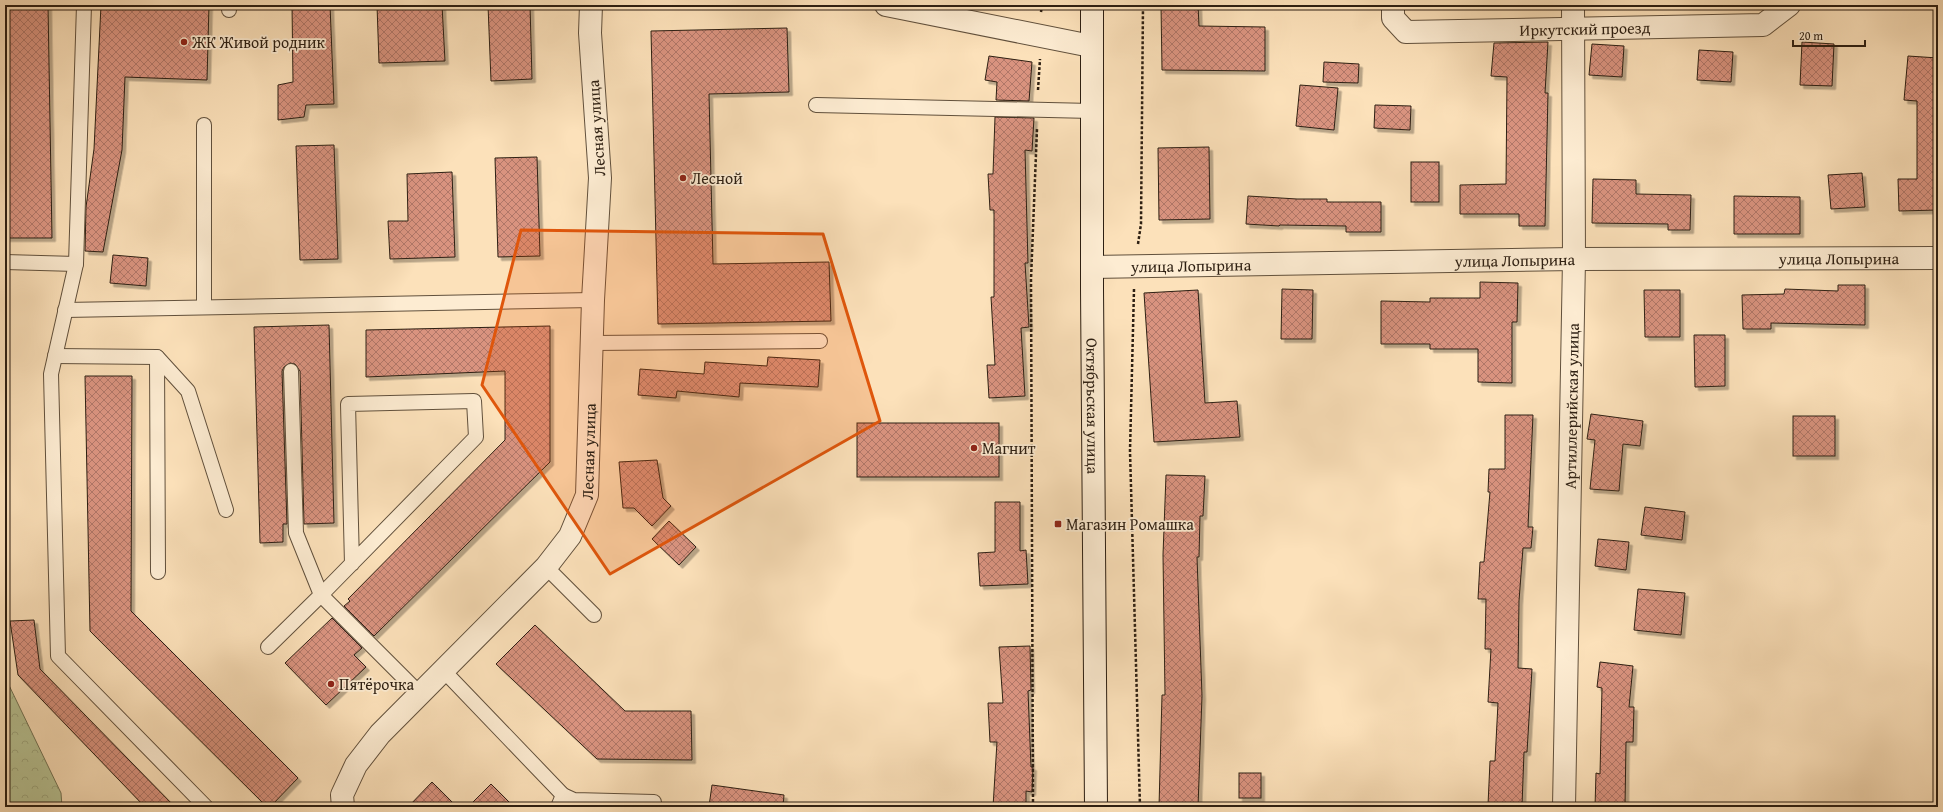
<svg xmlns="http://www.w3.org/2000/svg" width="1943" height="812" font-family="'Gentium Book Plus',serif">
<defs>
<pattern id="forest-crowns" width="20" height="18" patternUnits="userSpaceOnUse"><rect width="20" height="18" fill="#b8c495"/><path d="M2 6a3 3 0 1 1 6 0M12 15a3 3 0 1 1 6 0" fill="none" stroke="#9ea87f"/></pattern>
<pattern id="building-cross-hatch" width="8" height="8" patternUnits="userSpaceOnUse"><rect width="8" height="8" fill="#d9937f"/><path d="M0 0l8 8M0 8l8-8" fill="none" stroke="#b07767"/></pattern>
<filter id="shadow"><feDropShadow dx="3.5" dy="3.5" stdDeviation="0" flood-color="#0004"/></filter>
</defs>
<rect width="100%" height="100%" fill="#fce1ba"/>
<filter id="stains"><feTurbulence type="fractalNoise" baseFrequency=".005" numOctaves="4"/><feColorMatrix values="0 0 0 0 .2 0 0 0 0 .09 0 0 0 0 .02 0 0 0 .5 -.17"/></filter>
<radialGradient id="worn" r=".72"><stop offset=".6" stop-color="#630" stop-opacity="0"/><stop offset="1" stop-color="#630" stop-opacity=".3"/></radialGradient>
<!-- forest -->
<path fill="url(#forest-crowns)" stroke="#727254" d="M 5,677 L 61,793 L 62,807 L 5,807 Z"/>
<!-- building -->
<g fill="url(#building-cross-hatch)" stroke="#2d1f12" filter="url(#shadow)">
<path d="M 5,5 L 48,5 L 52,238 L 6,238 Z"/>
<path d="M 101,5 L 209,5 L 207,80 L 125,77 L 122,150 L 103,252 L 85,251 L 86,207 L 94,149 Z"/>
<path d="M 292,5 L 330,5 L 334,104 L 306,105 L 304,117 L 278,120 L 278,85 L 293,82 Z"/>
<path d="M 377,5 L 442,5 L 445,61 L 379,63 Z"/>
<path d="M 488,5 L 530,5 L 532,79 L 491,81 Z"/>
<path d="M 1161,5 L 1198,5 L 1199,26 L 1265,27 L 1265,71 L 1162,70 Z"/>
<path d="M 787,28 L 789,92 L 709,94 L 713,264 L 829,262 L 831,321 L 658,324 L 651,31 Z"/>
<path d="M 1548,42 L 1545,93 L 1548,93 L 1545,226 L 1519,226 L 1519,214 L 1460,214 L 1460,185 L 1506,184 L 1507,77 L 1491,76 L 1494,43 Z"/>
<path d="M 1802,42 L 1834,44 L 1832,86 L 1800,85 Z"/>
<path d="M 1592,44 L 1624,46 L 1622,77 L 1589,75 Z"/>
<path d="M 1699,50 L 1733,52 L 1731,82 L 1697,80 Z"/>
<path d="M 989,56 L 1032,62 L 1029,101 L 996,100 L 997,82 L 985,80 Z"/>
<path d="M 1908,56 L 1938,58 L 1938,210 L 1899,211 L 1898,179 L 1917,179 L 1917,101 L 1904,100 Z"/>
<path d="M 1324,62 L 1359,64 L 1358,83 L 1323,82 Z"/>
<path d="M 1300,85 L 1338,88 L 1334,130 L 1296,126 Z"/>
<path d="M 1375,105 L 1411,106 L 1410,130 L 1374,128 Z"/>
<path d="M 995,117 L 1034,118 L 1032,151 L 1025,150 L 1028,263 L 1025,263 L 1029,327 L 1021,328 L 1025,396 L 989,398 L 987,365 L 995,365 L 991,297 L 994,297 L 994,210 L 990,210 L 988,174 L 993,174 Z"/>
<path d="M 334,145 L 338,259 L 300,260 L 296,146 Z"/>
<path d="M 1209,147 L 1210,219 L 1159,220 L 1158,148 Z"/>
<path d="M 537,157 L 540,256 L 498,257 L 495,158 Z"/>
<rect x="1411" y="162" width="28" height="40"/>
<path d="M 452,172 L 455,257 L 390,259 L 388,221 L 408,221 L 407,174 Z"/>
<path d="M 1862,173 L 1865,207 L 1831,209 L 1828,175 Z"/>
<path d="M 1593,179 L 1636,180 L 1636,194 L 1691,195 L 1690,230 L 1668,230 L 1668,224 L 1592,223 Z"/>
<path d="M 1248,196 L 1297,199 L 1327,199 L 1327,202 L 1381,202 L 1381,232 L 1346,232 L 1346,226 L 1280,225 L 1279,226 L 1246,224 Z"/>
<path d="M 1734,196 L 1800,197 L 1800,234 L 1734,234 Z"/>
<path d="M 113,255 L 148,258 L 146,286 L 110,283 Z"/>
<path d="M 1480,282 L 1518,283 L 1517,322 L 1512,322 L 1512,383 L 1478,382 L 1478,349 L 1430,349 L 1430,344 L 1381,344 L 1381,301 L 1430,302 L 1430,298 L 1480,298 Z"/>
<path d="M 1838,285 L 1865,285 L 1865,325 L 1771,323 L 1771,329 L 1743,329 L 1742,295 L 1784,294 L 1785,289 L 1838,291 Z"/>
<path d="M 1282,289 L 1313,290 L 1312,339 L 1281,339 Z"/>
<path d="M 1198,290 L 1205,403 L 1237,401 L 1240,437 L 1154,442 L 1144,293 Z"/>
<path d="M 1644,290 L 1680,290 L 1680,337 L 1645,337 Z"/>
<path d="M 329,325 L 334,523 L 304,524 L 300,371 L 295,364 L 290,363 L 284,367 L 282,371 L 287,524 L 283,524 L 283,542 L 260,543 L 254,327 Z"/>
<path d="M 550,326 L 550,462 L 374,636 L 344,606 L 350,601 L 348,599 L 505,440 L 505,371 L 366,377 L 366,330 Z"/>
<path d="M 1694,335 L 1725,335 L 1725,386 L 1695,387 Z"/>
<path d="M 768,357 L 820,360 L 818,387 L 740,383 L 739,397 L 677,391 L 676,398 L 638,395 L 640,369 L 704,374 L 705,362 L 767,366 Z"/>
<path d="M 85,376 L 132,376 L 131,611 L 298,778 L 270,807 L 267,807 L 90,631 Z"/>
<path d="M 1591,414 L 1643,421 L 1640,446 L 1623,444 L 1619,491 L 1590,489 L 1595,440 L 1587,439 Z"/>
<path d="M 1505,415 L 1533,415 L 1528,527 L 1533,527 L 1531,548 L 1523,548 L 1519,601 L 1518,668 L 1532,669 L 1527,752 L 1524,752 L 1522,806 L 1488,805 L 1490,761 L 1495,761 L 1498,703 L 1488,702 L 1491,649 L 1485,649 L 1486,599 L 1478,599 L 1480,562 L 1484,562 L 1490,492 L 1488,492 L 1489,469 L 1505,469 Z"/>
<rect x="1793" y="416" width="42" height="40"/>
<rect x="857" y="423" width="142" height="54"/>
<path d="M 657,460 L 663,498 L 671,506 L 652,526 L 634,508 L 623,508 L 619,462 Z"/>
<path d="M 1166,475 L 1205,476 L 1203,516 L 1200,516 L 1199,557 L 1197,557 L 1202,696 L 1198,807 L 1159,807 L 1162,695 L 1165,695 L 1163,555 Z"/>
<path d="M 995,502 L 1020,502 L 1020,551 L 1026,550 L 1028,584 L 980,586 L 978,553 L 995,552 Z"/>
<path d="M 1645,507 L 1685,512 L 1682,540 L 1641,535 Z"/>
<path d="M 669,521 L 696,547 L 679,565 L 652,539 Z"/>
<path d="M 1598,539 L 1629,542 L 1626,570 L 1595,566 Z"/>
<path d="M 1638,589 L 1685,593 L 1681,635 L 1634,630 Z"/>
<path d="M 332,618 L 362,648 L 354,655 L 366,667 L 326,705 L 285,663 Z"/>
<path d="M 34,620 L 40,669 L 175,807 L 145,807 L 18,675 L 10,621 Z"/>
<path d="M 535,625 L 625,711 L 691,711 L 692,760 L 597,759 L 496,664 Z"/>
<path d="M 1030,646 L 1031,690 L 1028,691 L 1031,767 L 1033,767 L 1032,792 L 1026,791 L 1026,807 L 993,807 L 997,742 L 990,742 L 988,703 L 1003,703 L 999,647 Z"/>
<path d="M 1600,662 L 1633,666 L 1629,707 L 1634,707 L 1633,742 L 1626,742 L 1625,807 L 1595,807 L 1596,773 L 1600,774 L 1602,688 L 1597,687 Z"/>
<rect x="1239" y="773" width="22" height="25"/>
<path d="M 432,782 L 457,807 L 408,807 Z"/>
<path d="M 491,784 L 514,807 L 468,807 Z"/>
<path d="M 712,785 L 784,795 L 783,807 L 709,806 Z"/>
</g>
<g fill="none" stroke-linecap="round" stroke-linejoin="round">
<defs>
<g id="service">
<path d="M 84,5 L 76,264 L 51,374 L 58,656 L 206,807"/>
<path d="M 229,10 L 229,5"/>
<path d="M 816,105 L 1092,111"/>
<path d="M 5,262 L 76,264"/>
<path d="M 204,307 L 204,125"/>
<path d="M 65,310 L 593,300"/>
<path d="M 593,343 L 820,341"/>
<path d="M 55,356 L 157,357 L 188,391 L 226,510"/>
<path d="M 157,357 L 158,572"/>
<path d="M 352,564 L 348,404 L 474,401 L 476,437 L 321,595 L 420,694"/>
<path d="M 546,567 L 594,615"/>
<path d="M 268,647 L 321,595 L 296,533 L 291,371"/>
<path d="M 443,670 L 563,795 L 574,800 L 654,802"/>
<path d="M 558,807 L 563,795"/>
</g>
<g id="minor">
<path d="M 886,5 L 1091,46"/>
<path id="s1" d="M 1393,5 L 1393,18 L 1406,32 L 1763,25 L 1789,5"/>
<path id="s2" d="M 1092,267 L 1574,259 L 1938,258"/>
<path id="s3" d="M 343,807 L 342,795 L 356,765 L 380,734 L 546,567 L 570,536 L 587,495 L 593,300 L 600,178 L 590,33 L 591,5"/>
<path id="s4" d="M 1564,807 L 1574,259 L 1573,5"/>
</g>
<g id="secondary">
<path id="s5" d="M 1092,5 L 1092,289 L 1096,807"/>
</g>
</defs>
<!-- service casing -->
<use href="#service" stroke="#61503c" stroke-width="16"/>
<!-- minor casing -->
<use href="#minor" stroke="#61503c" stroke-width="24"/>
<!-- secondary casing -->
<use href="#secondary" stroke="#2d1f12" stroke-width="24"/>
<!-- path -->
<g stroke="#2d1f12" stroke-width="2.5" stroke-dasharray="3 2" stroke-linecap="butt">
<path d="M 1041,12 L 1042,5"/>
<path d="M 1038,90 L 1040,59"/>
<path d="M 1138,244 L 1141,224 L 1143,5"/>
<path d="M 1134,289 L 1130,451 L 1140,807"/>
<path d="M 1033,807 L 1031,279 L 1037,129"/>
</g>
<!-- service -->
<use href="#service" stroke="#fdecd2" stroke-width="14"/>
<!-- minor -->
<use href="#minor" stroke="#fdecd2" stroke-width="22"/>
<!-- secondary -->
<use href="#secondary" stroke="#fdecd2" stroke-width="22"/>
</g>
<!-- marked area -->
<path fill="#df560c" fill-opacity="0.2" stroke="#df560c" stroke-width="3" stroke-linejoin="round" d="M 521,230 L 823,234 L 880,421 L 610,574 L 482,385 Z"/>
<!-- markers -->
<g fill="#8f2418" stroke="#fdecd2" stroke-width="1.5">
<circle cx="184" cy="42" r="4"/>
<circle cx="683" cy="178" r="4"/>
<circle cx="974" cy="448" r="4"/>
<rect x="1054" y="520" width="8" height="8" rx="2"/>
<circle cx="331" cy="684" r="4"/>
</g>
<g text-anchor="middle" stroke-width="3.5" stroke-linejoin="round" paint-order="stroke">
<!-- street labels -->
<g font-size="16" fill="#2d1f12" stroke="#fdecd2">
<text dy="6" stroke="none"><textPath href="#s1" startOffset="211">Иркутский проезд</textPath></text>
<text transform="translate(596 128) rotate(-94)" y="6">Лесная улица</text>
<text dy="6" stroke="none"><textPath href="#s2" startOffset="747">улица Лопырина</textPath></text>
<text dy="6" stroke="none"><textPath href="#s2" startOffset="423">улица Лопырина</textPath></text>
<text dy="6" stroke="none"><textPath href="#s2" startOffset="99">улица Лопырина</textPath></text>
<text dy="6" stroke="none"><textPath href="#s5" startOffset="401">Октябрьская улица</textPath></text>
<text dy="6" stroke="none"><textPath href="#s4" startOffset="401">Артиллерийская улица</textPath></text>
<text dy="6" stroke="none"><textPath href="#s3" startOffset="447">Лесная улица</textPath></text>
</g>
<!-- poi labels -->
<g font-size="16" fill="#2d1f12" stroke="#fdecd2" text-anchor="start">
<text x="192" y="48">ЖК Живой родник</text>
<text x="691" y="184">Лесной</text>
<text x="982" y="454">Магнит</text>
<text x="1066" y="530">Магазин Ромашка</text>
<text x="339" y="690">Пятёрочка</text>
</g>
</g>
<!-- margin -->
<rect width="1943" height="812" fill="none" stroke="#fce1ba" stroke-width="20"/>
<rect x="6" y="6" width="1931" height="800" fill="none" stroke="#2d1f12" stroke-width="2"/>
<rect x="10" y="10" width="1923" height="792" fill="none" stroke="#2d1f12"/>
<!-- scale -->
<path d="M1793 40v6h72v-6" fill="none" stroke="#2d1f12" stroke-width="2"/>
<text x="1799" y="40" font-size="12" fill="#2d1f12" stroke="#fdecd2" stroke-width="3" paint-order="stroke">20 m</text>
<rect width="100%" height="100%" filter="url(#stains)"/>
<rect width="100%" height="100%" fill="url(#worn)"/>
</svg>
